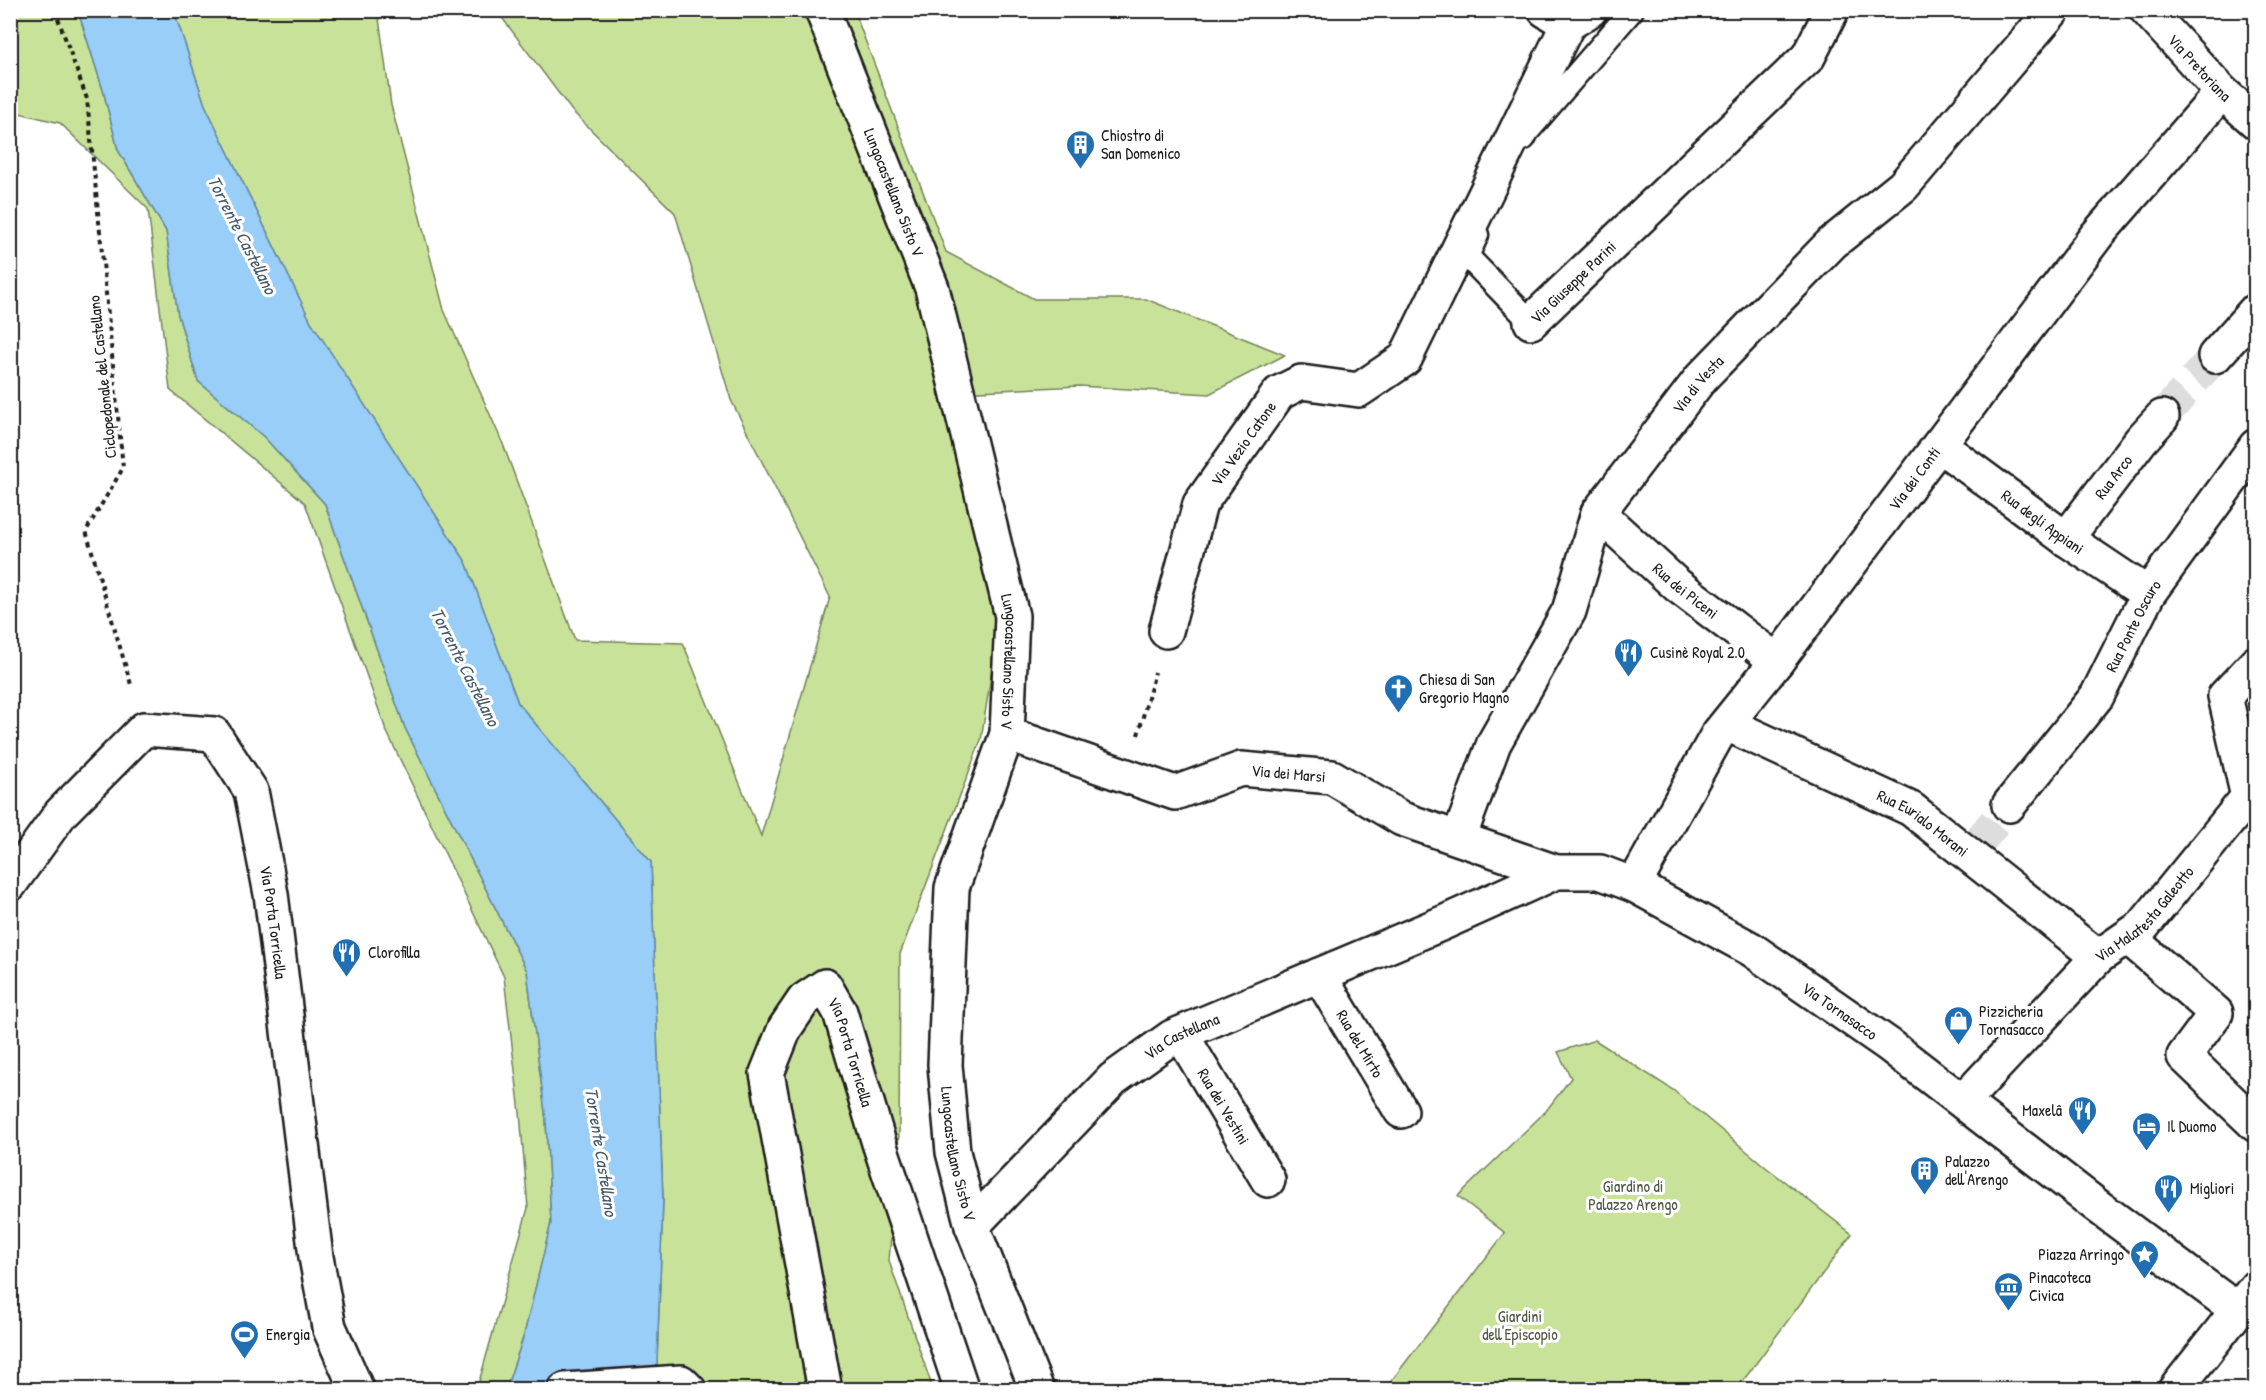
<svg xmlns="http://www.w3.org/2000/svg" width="2266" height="1400" font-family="'Patrick Hand',sans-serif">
<rect width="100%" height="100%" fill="#fff"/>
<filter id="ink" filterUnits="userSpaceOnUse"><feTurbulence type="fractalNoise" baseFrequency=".0167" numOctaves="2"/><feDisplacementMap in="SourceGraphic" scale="12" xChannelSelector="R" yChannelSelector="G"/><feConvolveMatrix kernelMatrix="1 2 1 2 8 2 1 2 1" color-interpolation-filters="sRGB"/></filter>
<g filter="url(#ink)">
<!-- green -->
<g fill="#c8e399" stroke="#72805a" stroke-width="1.5">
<path d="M 11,11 L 78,11 L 103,90 L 118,150 L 166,231 L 178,315 L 198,381 L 264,437 L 325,504 L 405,728 L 527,971 L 546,1120 L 551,1223 L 524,1335 L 506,1389 L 477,1389 L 528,1208 L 520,1113 L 504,977 L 386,730 L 305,503 L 170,390 L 148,209 L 60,123 L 11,111 Z"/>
<path d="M 174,11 L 378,11 L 391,105 L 444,310 L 503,444 L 575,640 L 683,643 L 761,836 L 830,597 L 731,400 L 675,213 L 572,111 L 497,11 L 854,11 L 946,252 L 1034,299 L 1146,299 L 1285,355 L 1209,394 L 1079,386 L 938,393 L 1005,584 L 981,740 L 900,954 L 899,1134 L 889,1261 L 933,1389 L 656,1389 L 663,1200 L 651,862 L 518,703 L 466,562 L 311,322 L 205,105 Z"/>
<path d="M 1595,1040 L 1673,1090 L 1767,1168 L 1852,1234 L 1737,1389 L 1385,1389 L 1505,1233 L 1458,1196 L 1546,1111 L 1571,1078 L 1558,1052 Z"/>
</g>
<!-- water -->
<path fill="#98cef7" stroke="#66879f" stroke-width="1.5" d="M 78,11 L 174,11 L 205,105 L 311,322 L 466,562 L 518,703 L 651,862 L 663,1200 L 656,1389 L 506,1389 L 524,1335 L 551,1223 L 546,1120 L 527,971 L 405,728 L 325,504 L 264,437 L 198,381 L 178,315 L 166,231 L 118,150 L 103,90 Z"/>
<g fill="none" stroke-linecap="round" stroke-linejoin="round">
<!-- street-tunnel -->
<g stroke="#ddd" stroke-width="33" stroke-dasharray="33 16" stroke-linecap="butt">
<path d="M 2162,417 L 2215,356"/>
<path d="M 1974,848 L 2009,805"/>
</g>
<defs>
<g id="lane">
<path d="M 1524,138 L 1527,132 L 1632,10"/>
<path d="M 1477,235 L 1467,256 L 1531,322"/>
</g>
<g id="street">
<path d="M 1545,10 L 1568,24 L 1590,10"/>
<path id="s1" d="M 2147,10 L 2222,92 L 2256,122"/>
<path id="s2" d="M 1531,322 L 1808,57 L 1832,10"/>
<path d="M 2215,356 L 2256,310"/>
<path id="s3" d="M 1939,445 L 2066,539 L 2148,594"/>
<path id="s4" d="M 1598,513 L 1677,585 L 1777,661"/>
<path id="s5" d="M 2066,539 L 2141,440 L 2162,417"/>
<path id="s6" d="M 1166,631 L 1200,504 L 1279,393 L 1301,382 L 1359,390 L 1405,359 L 1568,24"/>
<path id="s7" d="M 1727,724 L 1911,809 L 2098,957"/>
<path id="s8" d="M 1007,734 L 1175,793 L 1241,769 L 1332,777 L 1402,819 L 1556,872 L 1600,872 L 1634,885 L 1751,949 L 1889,1045 L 2096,1205 L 2236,1309"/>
<path id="s9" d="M 2009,805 L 2097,696 L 2148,594 L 2256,446"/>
<path id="s10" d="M 1459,838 L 1494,743 L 1569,611 L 1598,513 L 1701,378 L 1832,243 L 1903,186 L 2053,10"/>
<path id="s11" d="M 10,884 L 61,813 L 144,729 L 214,734 L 251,791 L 271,894 L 316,1257 L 329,1327 L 357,1390"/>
<path id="s12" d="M 1634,885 L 1718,734 L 1777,661 L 2097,235 L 2222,92"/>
<path d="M 2128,937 L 2216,1013 L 2184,1056 L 2256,1125"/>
<path id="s13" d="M 1319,975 L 1401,1111"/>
<path id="s14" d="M 1181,1034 L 1268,1180"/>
<path id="s15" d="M 1963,1101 L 2098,957 L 2143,926 L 2248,797 L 2225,696 L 2256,663"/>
<path id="s16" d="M 972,1226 L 1113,1079 L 1172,1037 L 1443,923 L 1556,872"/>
<path d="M 565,1390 L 681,1382 L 689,1390"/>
<path id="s17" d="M 825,1390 L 767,1073 L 785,1028 L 804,1000 L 825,986 L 840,1012 L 879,1143 L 962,1390"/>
<path d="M 2175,1390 L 2256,1287"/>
</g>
<g id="secondary">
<path id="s18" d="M 822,10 L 932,288 L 1012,616 L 1007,734 L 952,888 L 945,1065 L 953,1152 L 972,1226 L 1037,1390"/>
</g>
</defs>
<!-- lane casing -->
<use href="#lane" stroke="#1c1c1c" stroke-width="27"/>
<!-- street casing -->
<use href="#street" stroke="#1c1c1c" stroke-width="38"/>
<!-- secondary casing -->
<use href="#secondary" stroke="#1c1c1c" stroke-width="38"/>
<!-- path -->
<g stroke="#1c1c1c" stroke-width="4" stroke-dasharray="4.5 4.5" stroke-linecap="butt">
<path d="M 55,10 L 87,99 L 123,468 L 86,531 L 132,688"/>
<path d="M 1138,735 L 1155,672"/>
</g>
<!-- lane -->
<use href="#lane" stroke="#fff" stroke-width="22"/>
<!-- street -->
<use href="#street" stroke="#fff" stroke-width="33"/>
<!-- secondary -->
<use href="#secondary" stroke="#fff" stroke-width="33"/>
</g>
</g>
<!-- icons -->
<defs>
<symbol id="building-pin" viewBox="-11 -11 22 30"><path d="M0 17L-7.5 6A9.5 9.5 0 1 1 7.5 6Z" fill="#1f6fb2" stroke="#fff"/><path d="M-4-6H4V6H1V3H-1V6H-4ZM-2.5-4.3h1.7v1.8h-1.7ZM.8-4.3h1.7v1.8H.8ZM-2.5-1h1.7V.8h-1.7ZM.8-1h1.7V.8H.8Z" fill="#fff"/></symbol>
<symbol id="restaurant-pin" viewBox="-11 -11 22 30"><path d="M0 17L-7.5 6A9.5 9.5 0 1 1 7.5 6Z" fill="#1f6fb2" stroke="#fff"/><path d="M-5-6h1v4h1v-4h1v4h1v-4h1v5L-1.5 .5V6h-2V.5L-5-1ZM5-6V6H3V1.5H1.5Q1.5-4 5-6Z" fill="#fff"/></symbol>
<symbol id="church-pin" viewBox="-11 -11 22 30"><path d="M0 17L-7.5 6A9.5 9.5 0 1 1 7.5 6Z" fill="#1f6fb2" stroke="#fff"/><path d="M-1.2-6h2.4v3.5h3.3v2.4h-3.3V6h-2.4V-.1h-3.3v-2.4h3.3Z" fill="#fff"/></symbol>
<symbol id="shop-pin" viewBox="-11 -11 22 30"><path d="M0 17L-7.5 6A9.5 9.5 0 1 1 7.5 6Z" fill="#1f6fb2" stroke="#fff"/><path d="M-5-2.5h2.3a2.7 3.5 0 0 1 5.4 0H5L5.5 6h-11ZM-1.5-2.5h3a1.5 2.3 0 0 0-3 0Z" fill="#fff"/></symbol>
<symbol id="hotel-pin" viewBox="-11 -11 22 30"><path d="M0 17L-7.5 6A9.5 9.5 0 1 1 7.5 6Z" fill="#1f6fb2" stroke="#fff"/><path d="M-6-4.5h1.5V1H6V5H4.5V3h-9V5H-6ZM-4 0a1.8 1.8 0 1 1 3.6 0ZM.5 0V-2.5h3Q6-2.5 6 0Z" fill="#fff"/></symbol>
<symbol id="sight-pin" viewBox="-11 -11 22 30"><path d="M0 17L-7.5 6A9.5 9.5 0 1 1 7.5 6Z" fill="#1f6fb2" stroke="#fff"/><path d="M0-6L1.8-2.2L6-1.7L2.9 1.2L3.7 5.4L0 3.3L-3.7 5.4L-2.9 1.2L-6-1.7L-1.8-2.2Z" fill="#fff"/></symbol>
<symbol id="museum-pin" viewBox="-11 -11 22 30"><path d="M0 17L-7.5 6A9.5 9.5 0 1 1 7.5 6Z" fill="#1f6fb2" stroke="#fff"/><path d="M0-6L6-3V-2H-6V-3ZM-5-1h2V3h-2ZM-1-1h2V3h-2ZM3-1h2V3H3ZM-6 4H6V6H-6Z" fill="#fff"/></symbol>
<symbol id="stadium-pin" viewBox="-11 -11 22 30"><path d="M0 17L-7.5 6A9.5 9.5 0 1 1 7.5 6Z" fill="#1f6fb2" stroke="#fff"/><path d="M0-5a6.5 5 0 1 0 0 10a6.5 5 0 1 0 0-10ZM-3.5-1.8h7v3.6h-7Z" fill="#fff"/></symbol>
</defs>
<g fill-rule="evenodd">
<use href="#building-pin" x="1064" y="128" width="33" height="45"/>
<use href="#restaurant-pin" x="1612" y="636" width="33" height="45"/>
<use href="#church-pin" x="1382" y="672" width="33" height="45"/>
<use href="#restaurant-pin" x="330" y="936" width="33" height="45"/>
<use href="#shop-pin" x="1942" y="1004" width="33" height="45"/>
<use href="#restaurant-pin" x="2066" y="1094" width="33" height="45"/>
<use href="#hotel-pin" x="2130" y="1110" width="33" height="45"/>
<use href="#building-pin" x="1908" y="1154" width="33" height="45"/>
<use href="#restaurant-pin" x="2152" y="1172" width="33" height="45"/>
<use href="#sight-pin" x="2128" y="1238" width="33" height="45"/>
<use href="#museum-pin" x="1992" y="1270" width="33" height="45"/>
<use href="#stadium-pin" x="228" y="1318" width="33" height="45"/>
</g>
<g text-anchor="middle" stroke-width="6" stroke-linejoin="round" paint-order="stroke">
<!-- street labels -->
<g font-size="16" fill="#1c1c1c" stroke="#fff">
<text dy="6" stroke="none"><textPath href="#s1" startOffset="78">Via Pretoriana</textPath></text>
<text dy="6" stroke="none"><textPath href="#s18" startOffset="196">Lungocastellano Sisto V</textPath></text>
<text dy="6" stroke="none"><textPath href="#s2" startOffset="58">Via Giuseppe Parini</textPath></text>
<text transform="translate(102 377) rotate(-96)" y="6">Ciclopedonale del Castellano</text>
<text dy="6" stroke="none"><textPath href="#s10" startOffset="518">Via di Vesta</textPath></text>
<text dy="6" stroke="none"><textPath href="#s6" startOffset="206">Via Vezio Catone</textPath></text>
<text dy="6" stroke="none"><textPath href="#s5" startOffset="78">Rua Arco</textPath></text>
<text dy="6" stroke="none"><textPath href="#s12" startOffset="495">Via dei Conti</textPath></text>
<text dy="6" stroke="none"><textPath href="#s3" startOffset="129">Rua degli Appiani</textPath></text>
<text dy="6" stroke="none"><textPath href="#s4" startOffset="117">Rua dei Piceni</textPath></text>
<text dy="6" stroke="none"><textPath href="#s9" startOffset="219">Rua Ponte Oscuro</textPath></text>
<text dy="6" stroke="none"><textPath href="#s18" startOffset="682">Lungocastellano Sisto V</textPath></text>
<text dy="6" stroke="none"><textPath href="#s8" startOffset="296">Via dei Marsi</textPath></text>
<text dy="6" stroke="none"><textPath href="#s7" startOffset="220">Rua Eurialo Morani</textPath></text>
<text dy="6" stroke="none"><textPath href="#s15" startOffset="261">Via Malatesta Galeotto</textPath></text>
<text dy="6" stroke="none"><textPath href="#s11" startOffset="477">Via Porta Torricella</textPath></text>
<text dy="6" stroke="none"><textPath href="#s8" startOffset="906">Via Tornasacco</textPath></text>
<text dy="6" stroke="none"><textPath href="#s16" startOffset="285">Via Castellana</textPath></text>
<text dy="6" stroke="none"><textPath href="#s13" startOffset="80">Rua del Mirto</textPath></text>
<text dy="6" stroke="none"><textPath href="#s17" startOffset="501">Via Porta Torricella</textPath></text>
<text dy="6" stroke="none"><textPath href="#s14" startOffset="84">Rua dei Vestini</textPath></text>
<text dy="6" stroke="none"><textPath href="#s18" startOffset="1185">Lungocastellano Sisto V</textPath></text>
</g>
<!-- poi labels -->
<g font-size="16" fill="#1c1c1c" stroke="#fff" text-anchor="start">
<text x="1101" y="141">Chiostro di<tspan x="1101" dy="18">San Domenico</tspan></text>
<text x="1650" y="658">Cusinè Royal 2.0</text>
<text x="1419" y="685">Chiesa di San<tspan x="1419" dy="18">Gregorio Magno</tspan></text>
<text x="368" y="958">Clorofilla</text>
<text x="1979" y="1017">Pizzicheria<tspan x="1979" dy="18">Tornasacco</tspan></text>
<text x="2062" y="1116" text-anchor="end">Maxelâ</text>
<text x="2167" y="1132">Il Duomo</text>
<text x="1945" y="1167">Palazzo<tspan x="1945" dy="18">dell'Arengo</tspan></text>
<text x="2190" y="1194">Migliori</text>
<text x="2124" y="1260" text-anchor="end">Piazza Arringo</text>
<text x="2029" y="1283">Pinacoteca<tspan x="2029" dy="18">Civica</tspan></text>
<text x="266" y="1340">Energia</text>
</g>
<!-- park labels -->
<g font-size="16" fill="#505842" stroke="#fff">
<text x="1633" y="1192">Giardino di<tspan x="1633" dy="18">Palazzo Arengo</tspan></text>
<text x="1520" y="1322">Giardini<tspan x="1520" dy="18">dell'Episcopio</tspan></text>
</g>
<!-- water labels -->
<g font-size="18" font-style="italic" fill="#475a69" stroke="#fff">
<text transform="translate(242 235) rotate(63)" y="6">Torrente Castellano</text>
<text transform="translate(465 667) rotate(63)" y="6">Torrente Castellano</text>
<text transform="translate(601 1152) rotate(81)" y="6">Torrente Castellano</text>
</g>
</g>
<!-- margin -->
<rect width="2266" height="1400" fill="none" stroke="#fff" stroke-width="36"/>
<rect x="18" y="18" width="2230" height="1364" fill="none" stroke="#1c1c1c" stroke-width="2" filter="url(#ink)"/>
</svg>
